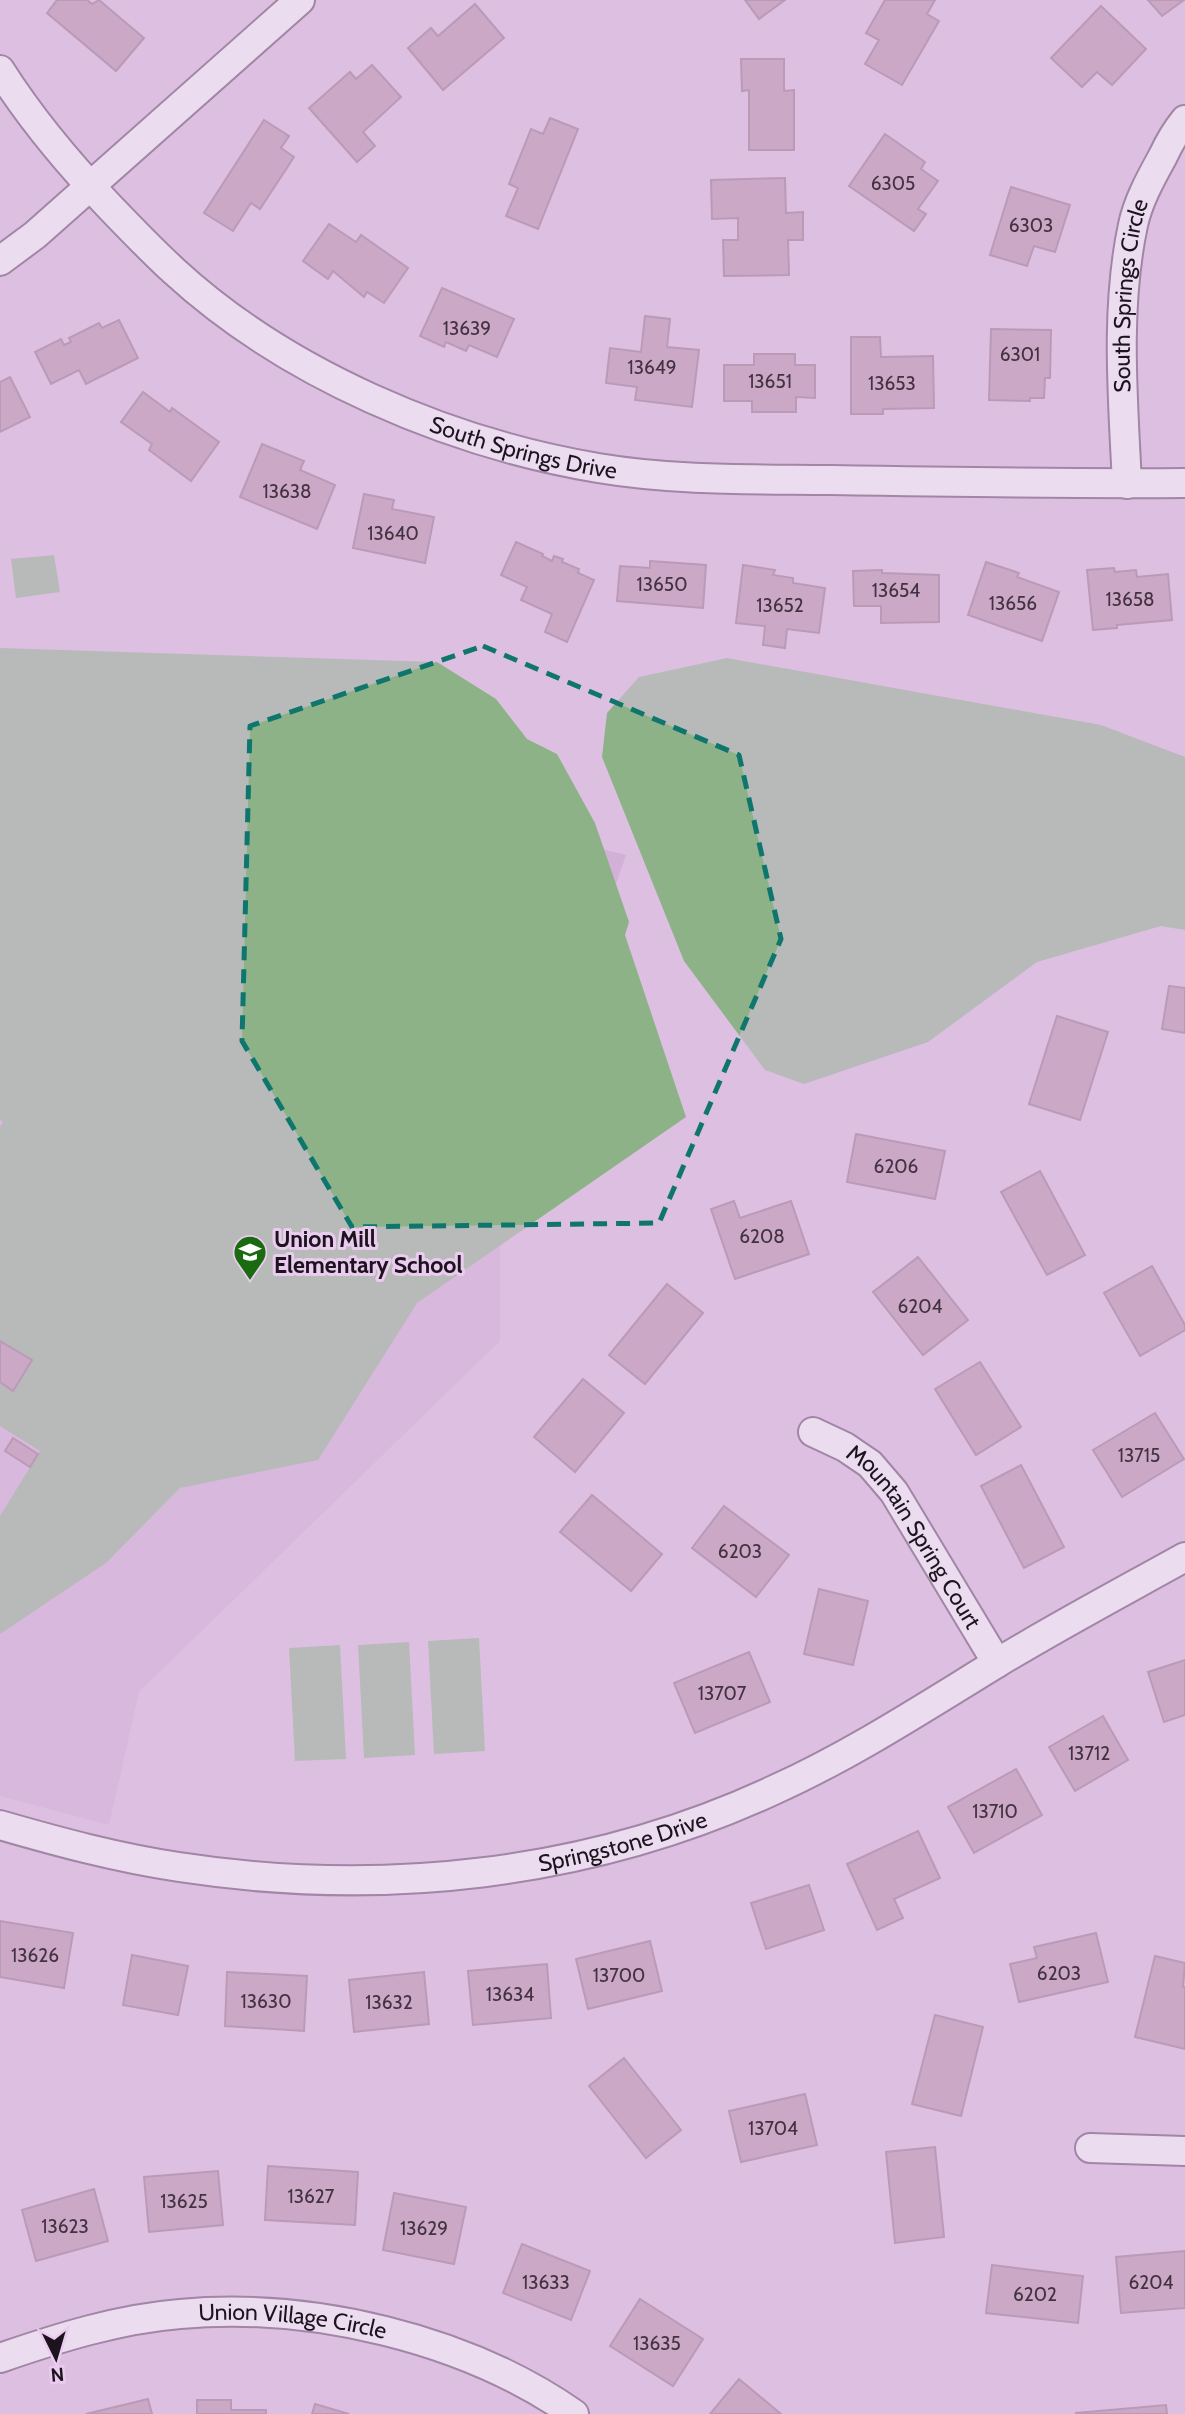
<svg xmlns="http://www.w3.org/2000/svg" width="1185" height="2414" font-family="Cabin,sans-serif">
<rect width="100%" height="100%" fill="#ddbfe2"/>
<!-- built -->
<path fill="#d3b0d8" d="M 0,701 L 626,855 L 500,1223 L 500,1341 L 139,1692 L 109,1825 L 0,1796 Z"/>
<!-- green -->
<g fill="#8db288">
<path d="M 54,555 L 60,592 L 16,598 L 11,559 Z"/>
<path d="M 0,648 L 437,662 L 496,699 L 527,739 L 557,754 L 595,823 L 629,922 L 625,935 L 686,1117 L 417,1303 L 318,1460 L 180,1488 L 106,1563 L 0,1634 L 0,1516 L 40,1451 L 0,1426 L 0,1127 L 3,1122 L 0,1120 Z"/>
<path d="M 727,658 L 1101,725 L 1185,757 L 1185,930 L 1161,926 L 1037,962 L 928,1042 L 804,1084 L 765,1070 L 684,961 L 602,757 L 607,713 L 639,677 Z"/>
<path d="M 479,1638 L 485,1751 L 434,1754 L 428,1641 Z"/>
<path d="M 409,1642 L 415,1755 L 364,1758 L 358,1645 Z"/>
<path d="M 340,1645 L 346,1759 L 295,1761 L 289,1648 Z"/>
</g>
<!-- building -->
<g fill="#b48da4" stroke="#926d84" stroke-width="2">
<path d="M 57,0 L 87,0 L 92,4 L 99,0 L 144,38 L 116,71 L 47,13 Z"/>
<path d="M 745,0 L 785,0 L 759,19 Z"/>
<path d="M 885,0 L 935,0 L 927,14 L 939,21 L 902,85 L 865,64 L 879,40 L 866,33 Z"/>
<path d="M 1148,0 L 1184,0 L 1162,16 Z"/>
<path d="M 475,4 L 504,38 L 443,90 L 408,48 L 431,28 L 438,36 Z"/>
<path d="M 1101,6 L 1146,49 L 1112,85 L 1097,72 L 1082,87 L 1051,58 Z"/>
<path d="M 741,59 L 784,59 L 784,91 L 794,90 L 794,150 L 749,150 L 749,90 L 742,91 Z"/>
<path d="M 372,65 L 401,97 L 363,132 L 375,146 L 357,162 L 309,108 L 350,72 L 356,79 Z"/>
<path d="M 550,118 L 578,129 L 538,229 L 506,216 L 518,188 L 509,184 L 531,129 L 543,134 Z"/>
<path d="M 264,120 L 289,136 L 281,148 L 294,157 L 260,209 L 251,203 L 233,231 L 204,213 Z"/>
<path d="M 885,134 L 925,162 L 921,169 L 938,181 L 918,209 L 926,214 L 914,231 L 849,186 Z"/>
<path d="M 785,178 L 786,213 L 803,212 L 803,240 L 788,240 L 789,275 L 724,276 L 723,240 L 738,240 L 738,218 L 712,219 L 711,180 Z"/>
<path d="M 1011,187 L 1070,205 L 1055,252 L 1034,246 L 1027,266 L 990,255 Z"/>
<path d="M 329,224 L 356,242 L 361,235 L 408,268 L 384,303 L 367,292 L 364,297 L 333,271 L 328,279 L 303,261 Z"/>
<path d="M 442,288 L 514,319 L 497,357 L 469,345 L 466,351 L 446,342 L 444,347 L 420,336 Z"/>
<path d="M 645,316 L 670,319 L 667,347 L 699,350 L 692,407 L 635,400 L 637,387 L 606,383 L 610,348 L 641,352 Z"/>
<path d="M 119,320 L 138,358 L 86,384 L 79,370 L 51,384 L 35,352 L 61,339 L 64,345 L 71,342 L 69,338 L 99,323 L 102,328 Z"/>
<path d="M 991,329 L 1051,330 L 1050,378 L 1045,378 L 1044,398 L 1030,398 L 1030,401 L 989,400 Z"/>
<path d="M 851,337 L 880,337 L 881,357 L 933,356 L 934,408 L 883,409 L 883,414 L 851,414 Z"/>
<path d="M 754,354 L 795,354 L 795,365 L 815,365 L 815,398 L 796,397 L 796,412 L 752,412 L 752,401 L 724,401 L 724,365 L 754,365 Z"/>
<path d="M 10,377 L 30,417 L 0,432 L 0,382 Z"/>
<path d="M 143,392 L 170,412 L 172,408 L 219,442 L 191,481 L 149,450 L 152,444 L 121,422 Z"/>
<path d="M 262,444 L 304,461 L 300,470 L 335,485 L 317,529 L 240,497 Z"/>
<path d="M 364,494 L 394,500 L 392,509 L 434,517 L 425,563 L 353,548 Z"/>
<path d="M 516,542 L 543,554 L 542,556 L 552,561 L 554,556 L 563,559 L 562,562 L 579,569 L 578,573 L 594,580 L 567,642 L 545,632 L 552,614 L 521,600 L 527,587 L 501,575 Z"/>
<path d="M 650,561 L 706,565 L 703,608 L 617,601 L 620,566 L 650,568 Z"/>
<path d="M 986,562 L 1019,573 L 1017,577 L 1059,592 L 1042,641 L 968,615 Z"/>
<path d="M 743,565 L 775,570 L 773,575 L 793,578 L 793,583 L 825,588 L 819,633 L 787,629 L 785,648 L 763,645 L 765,626 L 736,623 Z"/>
<path d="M 1114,568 L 1115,572 L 1136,570 L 1137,577 L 1168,574 L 1172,620 L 1117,625 L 1117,628 L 1093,630 L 1087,570 Z"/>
<path d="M 882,570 L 882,573 L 939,575 L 939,622 L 881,623 L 881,606 L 854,606 L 853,571 Z"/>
<path d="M 1169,986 L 1185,988 L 1185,1033 L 1162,1029 Z"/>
<path d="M 1057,1016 L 1108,1032 L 1080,1120 L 1029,1104 Z"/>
<path d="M 856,1134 L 945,1151 L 935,1199 L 847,1182 Z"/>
<path d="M 1040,1171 L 1085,1255 L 1047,1275 L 1001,1192 Z"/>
<path d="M 734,1201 L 740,1218 L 791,1201 L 809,1254 L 735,1279 L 711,1209 Z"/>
<path d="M 918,1257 L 968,1320 L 923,1355 L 873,1292 Z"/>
<path d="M 1152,1266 L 1185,1325 L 1185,1330 L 1140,1356 L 1104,1293 Z"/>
<path d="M 667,1284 L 703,1313 L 645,1384 L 609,1355 Z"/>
<path d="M 0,1341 L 32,1360 L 13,1391 L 0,1382 Z"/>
<path d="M 980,1362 L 1021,1427 L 976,1455 L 935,1389 Z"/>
<path d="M 583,1379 L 624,1413 L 575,1472 L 534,1437 Z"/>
<path d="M 1155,1413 L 1184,1459 L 1122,1497 L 1093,1450 Z"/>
<path d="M 13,1438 L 38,1454 L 30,1467 L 5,1451 Z"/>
<path d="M 1021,1465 L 1064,1547 L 1024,1568 L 981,1486 Z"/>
<path d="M 592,1495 L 662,1554 L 631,1591 L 560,1532 Z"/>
<path d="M 724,1506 L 789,1555 L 756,1597 L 692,1548 Z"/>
<path d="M 819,1589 L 868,1601 L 853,1665 L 804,1654 Z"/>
<path d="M 749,1652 L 770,1702 L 695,1733 L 674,1683 Z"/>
<path d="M 1185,1660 L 1185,1715 L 1164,1722 L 1148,1672 Z"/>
<path d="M 1103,1716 L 1128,1760 L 1075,1791 L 1049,1747 Z"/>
<path d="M 1016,1769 L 1042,1815 L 974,1853 L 948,1807 Z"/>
<path d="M 918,1831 L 940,1878 L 894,1899 L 903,1918 L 877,1930 L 847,1864 Z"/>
<path d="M 809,1885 L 824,1930 L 766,1949 L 751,1903 Z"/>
<path d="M 0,1921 L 73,1933 L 64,1988 L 0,1977 Z"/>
<path d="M 1096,1933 L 1108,1982 L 1019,2002 L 1010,1964 L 1037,1958 L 1034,1947 Z"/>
<path d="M 650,1941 L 662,1991 L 588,2009 L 576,1959 Z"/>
<path d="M 132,1955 L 188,1966 L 178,2015 L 123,2005 Z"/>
<path d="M 1155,1956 L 1185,1963 L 1183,1987 L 1185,1987 L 1185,2049 L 1135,2037 Z"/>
<path d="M 547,1964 L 551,2018 L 473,2025 L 468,1971 Z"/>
<path d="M 227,1972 L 307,1976 L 304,2031 L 225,2026 Z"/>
<path d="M 424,1972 L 429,2024 L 354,2032 L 349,1980 Z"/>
<path d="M 935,2015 L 983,2027 L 961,2116 L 912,2104 Z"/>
<path d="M 624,2058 L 681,2130 L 646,2158 L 589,2086 Z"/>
<path d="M 805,2094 L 817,2145 L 741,2162 L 729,2111 Z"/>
<path d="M 935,2147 L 944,2237 L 895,2243 L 886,2152 Z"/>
<path d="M 268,2166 L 358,2172 L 355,2225 L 265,2220 Z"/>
<path d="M 218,2171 L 223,2225 L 149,2232 L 144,2177 Z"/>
<path d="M 94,2189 L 108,2241 L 36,2261 L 22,2210 Z"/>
<path d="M 394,2193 L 466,2207 L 454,2264 L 383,2250 Z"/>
<path d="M 522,2244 L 590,2271 L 571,2320 L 503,2293 Z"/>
<path d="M 1185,2251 L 1185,2308 L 1121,2313 L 1116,2257 Z"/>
<path d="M 992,2265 L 1083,2276 L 1078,2323 L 986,2313 Z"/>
<path d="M 640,2299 L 703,2339 L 673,2386 L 610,2346 Z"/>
<path d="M 739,2379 L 781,2414 L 710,2414 Z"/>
<path d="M 148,2399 L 152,2414 L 86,2414 Z"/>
<path d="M 197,2400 L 231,2400 L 231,2410 L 266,2410 L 266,2414 L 197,2414 Z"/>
<path d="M 315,2404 L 349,2414 L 312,2414 Z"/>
<path d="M 1166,2405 L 1167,2414 L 1076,2414 L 1076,2413 Z"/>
</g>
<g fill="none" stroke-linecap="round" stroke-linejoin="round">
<defs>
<g id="minor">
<path id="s1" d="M 0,70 C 31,119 68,163 108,205 C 130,228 151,250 174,271 C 286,374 449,443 598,468 C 675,481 754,479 831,480 C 949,482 1067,484 1185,483"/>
<path d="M 0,261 L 35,235 L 300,0"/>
<path id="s2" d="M 1127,484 C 1123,399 1115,309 1133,225 C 1138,201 1151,178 1163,156 C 1169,143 1176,131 1185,120"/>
<path id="s3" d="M 813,1432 L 845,1447 L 870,1464 L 894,1492 L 997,1663"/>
<path id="s4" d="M 0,1825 C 59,1842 118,1858 179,1867 C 381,1898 590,1876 776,1789 C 853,1754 925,1707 997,1663 C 1058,1626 1122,1592 1185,1557"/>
<path d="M 1090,2148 L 1185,2151"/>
<path id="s5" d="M 0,2358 C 58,2338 118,2319 180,2314 C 311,2302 465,2338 574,2414"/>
</g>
</defs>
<!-- minor casing -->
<use href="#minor" stroke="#59405d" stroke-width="32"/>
<!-- minor -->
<use href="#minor" stroke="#fff" stroke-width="28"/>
</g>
<!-- marked area -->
<path d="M0 0H1185V2414H0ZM 483,646 L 739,755 L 781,939 L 659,1223 L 352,1227 L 242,1041 L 250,726 Z" fill="#ddbfe2" fill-opacity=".55" fill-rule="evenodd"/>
<path fill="none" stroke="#0f766e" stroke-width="5" stroke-dasharray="14 9" stroke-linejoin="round" d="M 483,646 L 739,755 L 781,939 L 659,1223 L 352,1227 L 242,1041 L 250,726 Z"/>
<!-- icons -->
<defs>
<symbol id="school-pin" viewBox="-11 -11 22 30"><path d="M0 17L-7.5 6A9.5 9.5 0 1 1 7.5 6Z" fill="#1a6b0f" stroke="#eaccef"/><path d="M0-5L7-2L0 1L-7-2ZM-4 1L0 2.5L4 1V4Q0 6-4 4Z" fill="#fff"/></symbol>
</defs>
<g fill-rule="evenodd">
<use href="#school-pin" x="231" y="1233" width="38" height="52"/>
</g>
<g text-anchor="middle" stroke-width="6" stroke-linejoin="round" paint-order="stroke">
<!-- number labels -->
<g font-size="19" fill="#433240">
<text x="893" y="190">6305</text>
<text x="1031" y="232">6303</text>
<text x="467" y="335">13639</text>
<text x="1020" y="361">6301</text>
<text x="652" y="374">13649</text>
<text x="770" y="388">13651</text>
<text x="892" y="390">13653</text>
<text x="287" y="498">13638</text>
<text x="393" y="540">13640</text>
<text x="662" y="591">13650</text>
<text x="896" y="597">13654</text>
<text x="1130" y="606">13658</text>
<text x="1013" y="610">13656</text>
<text x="780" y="612">13652</text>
<text x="896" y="1173">6206</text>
<text x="762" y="1243">6208</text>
<text x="920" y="1313">6204</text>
<text x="1139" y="1462">13715</text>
<text x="740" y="1558">6203</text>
<text x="722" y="1700">13707</text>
<text x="1089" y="1760">13712</text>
<text x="995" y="1818">13710</text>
<text x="35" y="1962">13626</text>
<text x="1059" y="1980">6203</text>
<text x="619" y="1982">13700</text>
<text x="510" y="2001">13634</text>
<text x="266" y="2008">13630</text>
<text x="389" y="2009">13632</text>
<text x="773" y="2135">13704</text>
<text x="311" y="2203">13627</text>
<text x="184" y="2208">13625</text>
<text x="65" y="2233">13623</text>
<text x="424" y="2235">13629</text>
<text x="546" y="2289">13633</text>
<text x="1151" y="2289">6204</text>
<text x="1035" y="2301">6202</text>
<text x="657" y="2350">13635</text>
</g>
<!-- street labels -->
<g font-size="23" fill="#1d131f" stroke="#eaccef">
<text dy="8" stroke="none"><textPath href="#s2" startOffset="189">South Springs Circle</textPath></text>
<text dy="8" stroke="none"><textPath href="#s1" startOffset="663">South Springs Drive</textPath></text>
<text dy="8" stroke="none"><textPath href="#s3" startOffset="150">Mountain Spring Court</textPath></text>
<text dy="8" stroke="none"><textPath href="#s4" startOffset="632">Springstone Drive</textPath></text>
<text dy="8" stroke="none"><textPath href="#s5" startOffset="299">Union Village Circle</textPath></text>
</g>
<!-- poi labels -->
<g font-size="23" font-weight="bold" fill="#1d131f" stroke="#eaccef" text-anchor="start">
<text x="274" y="1247">Union Mill<tspan x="274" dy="26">Elementary School</tspan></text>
</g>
</g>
<!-- north arrow -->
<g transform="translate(56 2358) rotate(175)" stroke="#eaccef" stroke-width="5" paint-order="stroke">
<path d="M0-5L12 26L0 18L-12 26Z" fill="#1d131f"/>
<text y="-10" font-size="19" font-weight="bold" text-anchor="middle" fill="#1d131f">N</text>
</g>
</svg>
